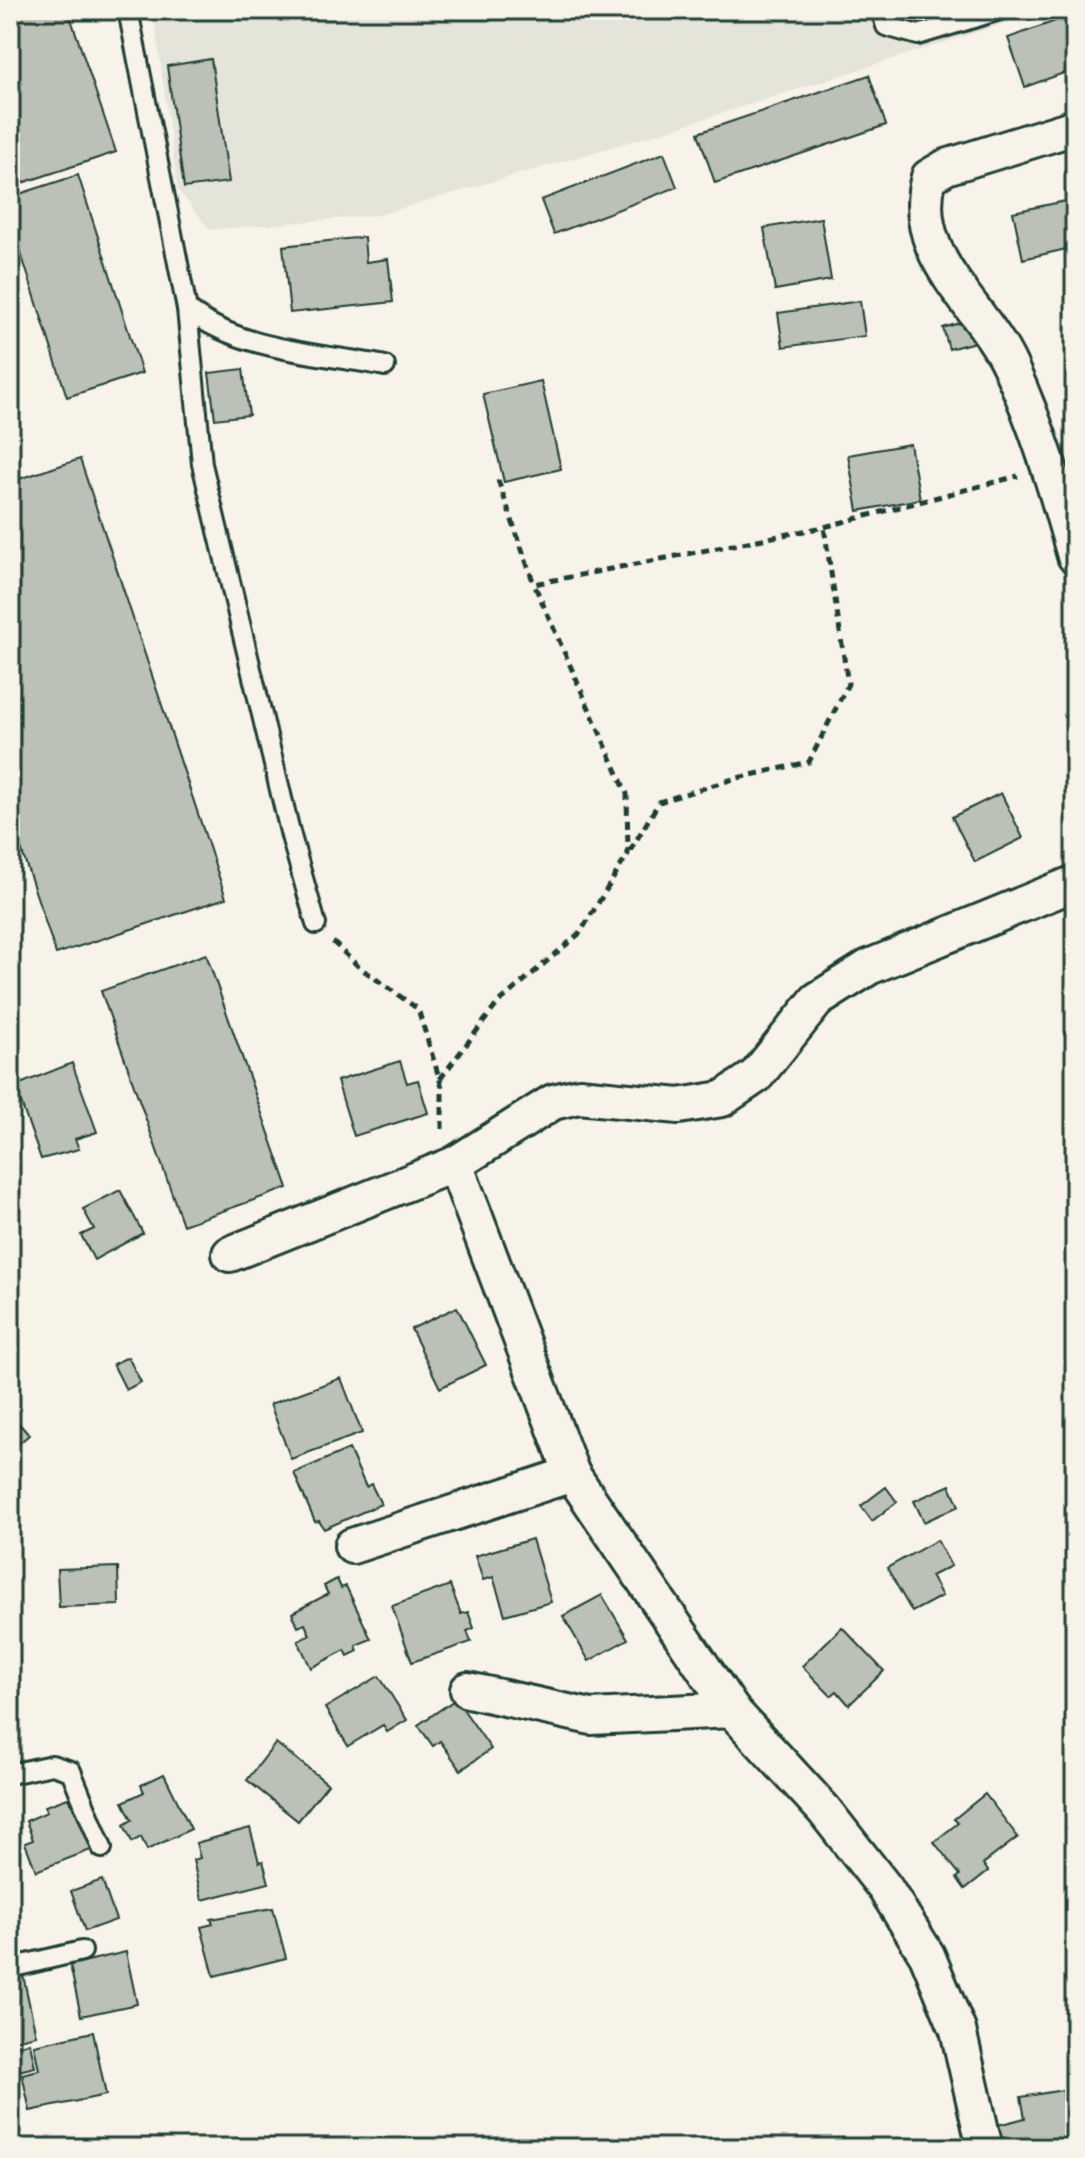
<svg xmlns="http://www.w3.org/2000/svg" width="1085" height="2158" font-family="'Patrick Hand',sans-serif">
<rect width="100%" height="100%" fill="#f7f3e8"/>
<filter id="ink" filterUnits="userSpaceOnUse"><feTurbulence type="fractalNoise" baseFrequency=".0125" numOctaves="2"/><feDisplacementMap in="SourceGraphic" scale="16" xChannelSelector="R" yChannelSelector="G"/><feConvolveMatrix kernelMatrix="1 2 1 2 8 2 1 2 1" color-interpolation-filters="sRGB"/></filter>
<g filter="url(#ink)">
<!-- built -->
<path fill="#e5e4d9" d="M 153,10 L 1047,10 L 656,134 L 379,215 L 210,230 L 178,190 Z"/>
<!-- building -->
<g fill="#bbc1b6" stroke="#1f3d34" stroke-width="2">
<path d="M 10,10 L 68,10 L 116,152 L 10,187 Z"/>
<path d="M 1075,14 L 1075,69 L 1025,87 L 1008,38 Z"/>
<path d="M 211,59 L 229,182 L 184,188 L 167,66 Z"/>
<path d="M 869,75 L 886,125 L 715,183 L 698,133 Z"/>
<path d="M 664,153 L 677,187 L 554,234 L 541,200 Z"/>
<path d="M 78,175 L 142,373 L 67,397 L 10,219 L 10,197 Z"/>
<path d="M 1075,199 L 1075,247 L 1023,259 L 1013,212 Z"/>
<path d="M 821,218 L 831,280 L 775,290 L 764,228 Z"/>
<path d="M 364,237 L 366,262 L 388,259 L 393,302 L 290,313 L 283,246 Z"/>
<path d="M 860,301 L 865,336 L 783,347 L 778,313 Z"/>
<path d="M 969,320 L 975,342 L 949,349 L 943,328 Z"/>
<path d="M 243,369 L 249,415 L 215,419 L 209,373 Z"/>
<path d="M 541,381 L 561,469 L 504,482 L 483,394 Z"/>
<path d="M 910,444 L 920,499 L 858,511 L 848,455 Z"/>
<path d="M 80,459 L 226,898 L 56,954 L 10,816 L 10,482 Z"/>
<path d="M 1001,793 L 1023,838 L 975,862 L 952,817 Z"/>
<path d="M 206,954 L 288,1188 L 183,1225 L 101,991 Z"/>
<path d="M 400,1061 L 407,1083 L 418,1080 L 428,1113 L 354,1136 L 337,1081 Z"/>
<path d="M 72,1063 L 97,1132 L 75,1139 L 79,1149 L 41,1159 L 15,1086 Z"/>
<path d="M 120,1190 L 143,1233 L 94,1260 L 81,1235 L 94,1229 L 83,1209 Z"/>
<path d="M 457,1307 L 486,1365 L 440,1388 L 411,1329 Z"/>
<path d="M 128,1357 L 141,1382 L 126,1390 L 113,1364 Z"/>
<path d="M 341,1378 L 362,1433 L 291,1459 L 270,1404 Z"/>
<path d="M 10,1413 L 29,1435 L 10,1451 Z"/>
<path d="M 349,1449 L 366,1487 L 371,1484 L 381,1504 L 324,1529 L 319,1521 L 315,1522 L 294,1473 Z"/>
<path d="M 950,1485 L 959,1506 L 924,1522 L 914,1501 Z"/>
<path d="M 886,1487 L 897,1502 L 872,1521 L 861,1506 Z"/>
<path d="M 532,1539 L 551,1602 L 505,1615 L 493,1577 L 483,1580 L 475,1556 Z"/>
<path d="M 937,1540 L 951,1566 L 931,1576 L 942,1596 L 912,1612 L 887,1568 Z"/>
<path d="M 118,1567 L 119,1605 L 59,1607 L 57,1569 Z"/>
<path d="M 337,1579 L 341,1588 L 346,1586 L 371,1639 L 356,1645 L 358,1651 L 348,1656 L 345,1650 L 311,1668 L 298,1641 L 310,1635 L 305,1624 L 298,1627 L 292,1613 L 328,1594 L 324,1586 Z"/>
<path d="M 450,1585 L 461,1614 L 468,1612 L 474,1628 L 467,1631 L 471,1642 L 412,1662 L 392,1606 Z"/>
<path d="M 602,1595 L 628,1639 L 589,1661 L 563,1616 Z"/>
<path d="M 842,1627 L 884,1671 L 849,1705 L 837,1691 L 831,1696 L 802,1666 Z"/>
<path d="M 379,1676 L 407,1720 L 387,1732 L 383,1725 L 348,1746 L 325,1708 Z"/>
<path d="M 456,1699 L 491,1749 L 461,1770 L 440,1741 L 433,1746 L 418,1725 Z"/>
<path d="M 276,1743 L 328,1784 L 298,1821 L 247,1780 Z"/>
<path d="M 164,1774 L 191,1829 L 147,1850 L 141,1837 L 132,1842 L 124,1825 L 132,1820 L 123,1802 L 144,1792 L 141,1785 Z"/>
<path d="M 985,1794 L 1018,1837 L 983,1864 L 988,1871 L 965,1889 L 957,1878 L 960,1875 L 934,1842 L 958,1823 L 954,1819 Z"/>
<path d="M 68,1798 L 71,1804 L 78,1801 L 96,1848 L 36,1871 L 25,1843 L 33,1840 L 26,1821 L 47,1812 L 45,1806 Z"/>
<path d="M 250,1828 L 259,1862 L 263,1861 L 269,1883 L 202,1900 L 193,1860 L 200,1858 L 196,1843 Z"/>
<path d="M 102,1880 L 116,1920 L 85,1931 L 71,1891 Z"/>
<path d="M 273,1908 L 286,1958 L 214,1976 L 201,1927 L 213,1924 L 211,1919 Z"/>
<path d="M 126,1952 L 137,2004 L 81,2016 L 70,1965 Z"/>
<path d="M 23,1975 L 36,2035 L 10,2041 L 10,1978 Z"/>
<path d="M 93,2032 L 106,2095 L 30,2111 L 22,2074 L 39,2070 L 34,2045 Z"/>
<path d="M 30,2043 L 35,2067 L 14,2072 L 10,2047 Z"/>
<path d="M 1063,2090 L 1068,2148 L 1002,2148 L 998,2125 L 1025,2118 L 1021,2097 Z"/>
</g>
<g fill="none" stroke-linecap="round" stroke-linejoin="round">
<defs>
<g id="service">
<path d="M 128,10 L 187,309 C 240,351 319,353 385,366"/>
<path d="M 881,10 L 886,26 L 918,35 L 1000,10"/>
<path d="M 187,309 L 202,464 L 291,836 L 316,924"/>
<path d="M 10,1774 L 52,1765 L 71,1771 L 102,1848"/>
<path d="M 10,1968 L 82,1951"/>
</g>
<g id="minor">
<path d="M 1075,127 L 946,167 L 929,177 C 907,256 981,303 1010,366 C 1038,427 1057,491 1075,556"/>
<path d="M 455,1164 L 572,1474 L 732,1710 L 824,1810 L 885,1888 L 927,1955 L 958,2030 L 985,2148"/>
<path d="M 230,1254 L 455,1164 L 553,1102 L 579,1096 L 679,1106 L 722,1099 L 756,1076 L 817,1000 L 869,967 L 1075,883"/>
<path d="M 352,1546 L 572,1474"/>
<path d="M 468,1690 L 591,1717 L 732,1710"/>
</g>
</defs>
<!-- service casing -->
<use href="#service" stroke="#1f3d34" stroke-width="24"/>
<!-- minor casing -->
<use href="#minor" stroke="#1f3d34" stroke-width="40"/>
<!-- path -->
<g stroke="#1f3d34" stroke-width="5" stroke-dasharray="8 6" stroke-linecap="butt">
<path d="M 498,480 L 534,584"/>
<path d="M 630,851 L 659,802 L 733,779 L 809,762 L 848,684 L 824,527"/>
<path d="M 333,942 L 359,967 L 418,1009 L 442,1087 L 442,1135"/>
<path d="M 440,1079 L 498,1003 L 580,933 L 628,854 L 627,794 L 534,584 L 824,527 L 1018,476"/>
</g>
<!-- service -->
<use href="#service" stroke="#f7f3e8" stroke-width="18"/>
<!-- minor -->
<use href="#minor" stroke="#f7f3e8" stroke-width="34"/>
</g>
</g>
<!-- margin -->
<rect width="1085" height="2158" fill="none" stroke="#f7f3e8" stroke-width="40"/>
<rect x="20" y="20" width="1045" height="2118" fill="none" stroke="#1f3d34" stroke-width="3" filter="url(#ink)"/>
</svg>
